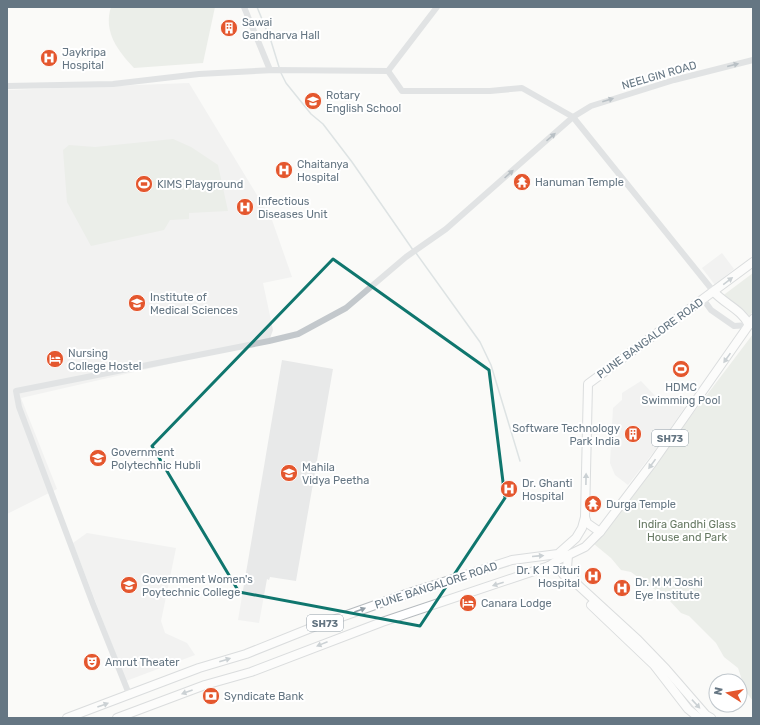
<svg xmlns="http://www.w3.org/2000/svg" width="760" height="725" font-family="Rubik,sans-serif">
<rect width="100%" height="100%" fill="#fafaf8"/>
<!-- built -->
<g fill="#e8e9e9">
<path d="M 189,83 L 272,220 L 292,277 L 263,283 L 273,330 L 269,341 L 21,398 L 57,489 L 7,514 L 7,90 Z"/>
<path d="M 722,253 L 734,269 L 715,285 L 702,268 Z"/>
<path d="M 282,360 L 333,369 L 296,581 L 270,577 L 269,580 L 267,579 L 259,623 L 238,620 Z"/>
<path d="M 641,381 L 656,397 L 669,404 L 685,407 L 659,445 L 628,485 L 615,475 L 610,463 L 613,408 L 622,400 L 622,393 Z"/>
<path d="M 87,533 L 176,548 L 161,621 L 165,633 L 187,643 L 195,655 L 126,681 L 73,543 Z"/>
</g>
<!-- green -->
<g fill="#dadfd7">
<path d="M 111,7 L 215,7 L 203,63 L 134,68 C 118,51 103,32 111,7 Z"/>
<path d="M 173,139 L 191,147 L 218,165 L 228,211 L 189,213 L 189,219 L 170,220 L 164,230 L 91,246 L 67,202 L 63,150 L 69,145 L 95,147 Z"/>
<path d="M 753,273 L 753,311 L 750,316 L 721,297 Z"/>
<path d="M 753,334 L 753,701 L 746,692 L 738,668 L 724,657 L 716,643 L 689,616 L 681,613 L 669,600 L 631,572 L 621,570 L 611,558 L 594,544 Z"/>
</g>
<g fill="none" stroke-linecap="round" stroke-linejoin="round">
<!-- stream -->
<g stroke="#bbc7cb" stroke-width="1.5">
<path d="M 257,7 L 271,41 L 279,67"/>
<path d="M 281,73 L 286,83 L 311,114 L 323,124 L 352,162 L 413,250"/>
<path d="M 416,253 L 480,342 L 491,365 L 520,461"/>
</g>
<defs>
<g id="major">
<path d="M 714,292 C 725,304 742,310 749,325"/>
<path d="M 585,517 L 587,523 L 600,532"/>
<path d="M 568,555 L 567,568 L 578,585 L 638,640 L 666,669 L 706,715 L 711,718"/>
<path d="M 549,566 L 558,568 L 568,580"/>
<path d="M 591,605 L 654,665 L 688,709 L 699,718"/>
<path d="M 67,718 L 199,668 L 246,654 L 316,626 L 406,594 L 512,560 L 558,554 L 576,538 L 582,528 L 585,517 L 588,384 L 753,262"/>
<path d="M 117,718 L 205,685 L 251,672 L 382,622 L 549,566 L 558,560 L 585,547 L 600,532 L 653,462 L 753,319"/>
</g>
</defs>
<!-- major casing -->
<use href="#major" stroke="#b5babe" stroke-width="10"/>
<!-- minor -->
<g stroke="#c3c8cc" stroke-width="6">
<path d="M 244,7 L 270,70"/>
<path d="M 388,71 L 402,91 L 490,91 L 522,88 L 573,117 L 714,292"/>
<path d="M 388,71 L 437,7"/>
<path d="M 7,86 L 113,84 L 199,74 L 274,70 L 388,71"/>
<path d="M 703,299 L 711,310 L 734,326 L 749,325"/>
<path d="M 129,694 L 93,604 L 19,407 L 16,391 L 269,341 L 298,334 L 346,308 L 406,257 L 446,229 L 573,117 L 591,106 L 674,80 L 753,60"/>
</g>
<!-- major -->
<use href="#major" stroke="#fff" stroke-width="8"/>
</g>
<!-- one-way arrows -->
<defs><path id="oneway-solid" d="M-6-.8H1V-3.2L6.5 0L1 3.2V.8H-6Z"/></defs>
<g fill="#6a7a87">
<use href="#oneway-solid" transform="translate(733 65) rotate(-14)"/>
<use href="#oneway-solid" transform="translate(608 100) rotate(-17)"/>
<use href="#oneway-solid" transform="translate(551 137) rotate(-41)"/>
<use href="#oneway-solid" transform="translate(509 174) rotate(-42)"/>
</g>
<g fill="#939fa8">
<use href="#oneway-solid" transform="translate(728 281) rotate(-37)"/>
<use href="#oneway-solid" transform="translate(727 358) rotate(125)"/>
<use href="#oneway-solid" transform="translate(652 464) rotate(126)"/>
<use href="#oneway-solid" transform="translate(586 479) rotate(-89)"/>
<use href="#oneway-solid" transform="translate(538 556) rotate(-5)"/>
<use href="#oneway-solid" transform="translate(498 584) rotate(162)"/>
<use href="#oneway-solid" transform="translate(360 610) rotate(-20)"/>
<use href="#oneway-solid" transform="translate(322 644) rotate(158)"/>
<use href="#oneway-solid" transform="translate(225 660) rotate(-17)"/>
<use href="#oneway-solid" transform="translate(187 692) rotate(160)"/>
<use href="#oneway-solid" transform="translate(696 704) rotate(47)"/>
<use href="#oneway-solid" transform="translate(103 705) rotate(-20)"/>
</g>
<!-- marked area -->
<path d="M0 0H760V725H0ZM 333,259 L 489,370 L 505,498 L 420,626 L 239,592 L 152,446 Z" fill="#fafaf8" fill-opacity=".55" fill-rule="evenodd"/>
<path fill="none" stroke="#0f766e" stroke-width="3" stroke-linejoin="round" d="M 333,259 L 489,370 L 505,498 L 420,626 L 239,592 L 152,446 Z"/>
<!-- icons -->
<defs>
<symbol id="building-disc" viewBox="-11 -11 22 22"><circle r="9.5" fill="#e4572e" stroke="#fff"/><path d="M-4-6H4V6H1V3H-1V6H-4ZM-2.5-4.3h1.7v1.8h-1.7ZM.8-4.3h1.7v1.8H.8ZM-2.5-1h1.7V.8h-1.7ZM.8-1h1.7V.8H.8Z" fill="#fff"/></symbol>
<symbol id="hospital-disc" viewBox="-11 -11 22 22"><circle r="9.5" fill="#e4572e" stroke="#fff"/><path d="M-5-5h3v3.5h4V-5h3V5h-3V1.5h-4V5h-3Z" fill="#fff"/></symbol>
<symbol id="school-disc" viewBox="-11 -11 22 22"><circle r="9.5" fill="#e4572e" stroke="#fff"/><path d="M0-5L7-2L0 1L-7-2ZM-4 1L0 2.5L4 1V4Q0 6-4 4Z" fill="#fff"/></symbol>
<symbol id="temple-disc" viewBox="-11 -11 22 22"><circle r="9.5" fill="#e4572e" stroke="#fff"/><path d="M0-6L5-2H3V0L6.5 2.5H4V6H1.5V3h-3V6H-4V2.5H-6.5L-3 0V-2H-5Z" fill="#fff"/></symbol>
<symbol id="stadium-disc" viewBox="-11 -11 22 22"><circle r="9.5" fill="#e4572e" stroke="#fff"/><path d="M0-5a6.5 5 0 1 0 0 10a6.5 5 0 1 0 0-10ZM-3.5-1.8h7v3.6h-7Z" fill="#fff"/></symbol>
<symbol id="university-disc" viewBox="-11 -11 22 22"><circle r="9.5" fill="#e4572e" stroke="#fff"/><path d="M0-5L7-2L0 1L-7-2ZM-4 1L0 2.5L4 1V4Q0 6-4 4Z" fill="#fff"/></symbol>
<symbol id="hotel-disc" viewBox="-11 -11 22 22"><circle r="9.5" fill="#e4572e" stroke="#fff"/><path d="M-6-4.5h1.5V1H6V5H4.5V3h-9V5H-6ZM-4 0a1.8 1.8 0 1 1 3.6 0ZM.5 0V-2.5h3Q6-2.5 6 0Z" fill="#fff"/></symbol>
<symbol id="theatre-disc" viewBox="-11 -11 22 22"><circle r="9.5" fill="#e4572e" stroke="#fff"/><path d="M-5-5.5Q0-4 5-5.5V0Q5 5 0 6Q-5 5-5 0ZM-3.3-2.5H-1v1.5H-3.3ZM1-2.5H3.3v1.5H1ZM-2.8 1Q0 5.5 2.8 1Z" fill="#fff"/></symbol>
<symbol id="bank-disc" viewBox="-11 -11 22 22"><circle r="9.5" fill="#e4572e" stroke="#fff"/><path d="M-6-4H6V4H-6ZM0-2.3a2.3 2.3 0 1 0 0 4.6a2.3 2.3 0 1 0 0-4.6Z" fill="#fff"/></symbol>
</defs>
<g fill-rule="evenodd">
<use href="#building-disc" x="219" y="18" width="20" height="20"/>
<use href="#hospital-disc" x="39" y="48" width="20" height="20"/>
<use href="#school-disc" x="303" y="91" width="20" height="20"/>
<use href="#hospital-disc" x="274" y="160" width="20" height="20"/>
<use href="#temple-disc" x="512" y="172" width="20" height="20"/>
<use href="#stadium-disc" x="134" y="174" width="20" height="20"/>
<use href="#hospital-disc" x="235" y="197" width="20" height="20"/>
<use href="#university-disc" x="127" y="293" width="20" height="20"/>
<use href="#hotel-disc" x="45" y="349" width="20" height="20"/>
<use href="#stadium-disc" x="671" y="359" width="20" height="20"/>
<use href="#building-disc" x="623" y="424" width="20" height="20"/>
<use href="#university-disc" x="88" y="448" width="20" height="20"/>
<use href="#university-disc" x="279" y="463" width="20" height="20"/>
<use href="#hospital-disc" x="499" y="479" width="20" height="20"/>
<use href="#temple-disc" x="583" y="494" width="20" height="20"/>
<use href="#hospital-disc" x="583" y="566" width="20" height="20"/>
<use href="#university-disc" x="119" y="575" width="20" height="20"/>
<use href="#hospital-disc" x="612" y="578" width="20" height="20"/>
<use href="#hotel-disc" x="458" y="593" width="20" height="20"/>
<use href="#theatre-disc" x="82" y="652" width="20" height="20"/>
<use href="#bank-disc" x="201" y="686" width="20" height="20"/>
</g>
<g text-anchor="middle" stroke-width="4" stroke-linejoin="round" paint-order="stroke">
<!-- shield labels -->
<g fill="#fff" stroke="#939fa8" stroke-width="1">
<rect x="652" y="430" width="36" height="16" rx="3"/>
<rect x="307" y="615" width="36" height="16" rx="3"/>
</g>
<g font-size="10" font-weight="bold" fill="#657683">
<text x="670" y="442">SH73</text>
<text x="325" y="627">SH73</text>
</g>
<!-- poi labels -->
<g font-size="11" fill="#657683" stroke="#fff" text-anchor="start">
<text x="242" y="26">Sawai<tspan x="242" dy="13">Gandharva Hall</tspan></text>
<text x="62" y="56">Jaykripa<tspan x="62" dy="13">Hospital</tspan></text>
<text x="326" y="99">Rotary<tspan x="326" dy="13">English School</tspan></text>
<text x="297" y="168">Chaitanya<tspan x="297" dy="13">Hospital</tspan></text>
<text x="535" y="186">Hanuman Temple</text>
<text x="157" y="188">KIMS Playground</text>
<text x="258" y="205">Infectious<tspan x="258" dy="13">Diseases Unit</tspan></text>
<text x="150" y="301">Institute of<tspan x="150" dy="13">Medical Sciences</tspan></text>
<text x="68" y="357">Nursing<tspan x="68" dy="13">College Hostel</tspan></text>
<text x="681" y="391" text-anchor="middle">HDMC<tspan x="681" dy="13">Swimming Pool</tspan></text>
<text x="620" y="432" text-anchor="end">Software Technology<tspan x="620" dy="13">Park India</tspan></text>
<text x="111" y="456">Government<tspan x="111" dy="13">Polytechnic Hubli</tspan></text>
<text x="302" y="471">Mahila<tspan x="302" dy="13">Vidya Peetha</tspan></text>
<text x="522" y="487">Dr. Ghanti<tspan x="522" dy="13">Hospital</tspan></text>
<text x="606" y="508">Durga Temple</text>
<text x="580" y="574" text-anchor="end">Dr. K H Jituri<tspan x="580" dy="13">Hospital</tspan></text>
<text x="142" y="583">Government Women's<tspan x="142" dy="13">Poytechnic College</tspan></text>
<text x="635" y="586">Dr. M M Joshi<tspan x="635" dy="13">Eye Institute</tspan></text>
<text x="481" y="607">Canara Lodge</text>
<text x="105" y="666">Amrut Theater</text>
<text x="224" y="700">Syndicate Bank</text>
</g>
<!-- street labels -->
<g font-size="11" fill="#657683" stroke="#fff">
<text transform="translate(659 75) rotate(-16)" y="4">NEELGIN ROAD</text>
<text transform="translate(650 338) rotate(-36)" y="4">PUNE BANGALORE ROAD</text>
<text transform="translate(436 585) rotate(-18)" y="4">PUNE BANGALORE ROAD</text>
</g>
<!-- park labels -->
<g font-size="11" fill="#687a64" stroke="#fff">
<text x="687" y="528">Indira Gandhi Glass<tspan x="687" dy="13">House and Park</tspan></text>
</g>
</g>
<!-- border -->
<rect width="760" height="725" fill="none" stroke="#657683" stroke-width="16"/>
<!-- north arrow -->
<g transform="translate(728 693) rotate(281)"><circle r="19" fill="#ffffff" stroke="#c1c8cd"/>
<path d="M0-3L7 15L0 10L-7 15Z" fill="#e4572e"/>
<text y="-6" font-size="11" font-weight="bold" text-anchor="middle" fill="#657683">N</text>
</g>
</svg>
